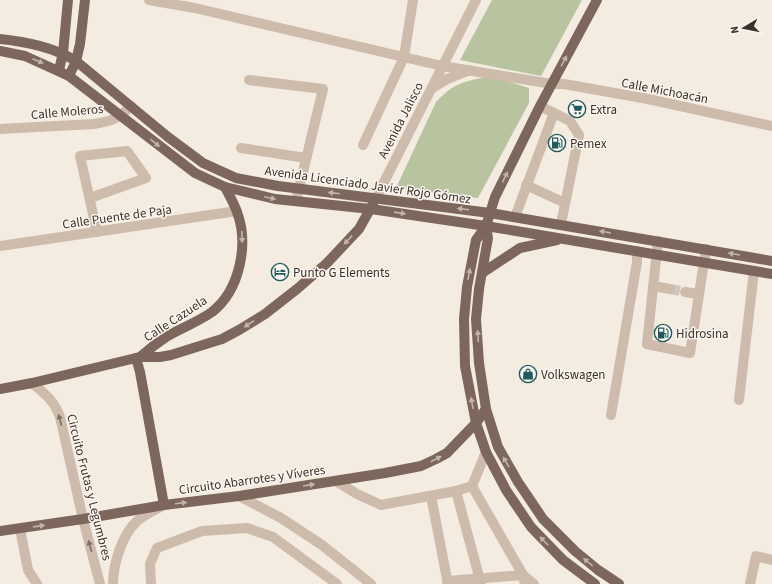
<svg xmlns="http://www.w3.org/2000/svg" width="772" height="584" font-family="'Source Sans 3',sans-serif">
<rect width="100%" height="100%" fill="#f4ebe1"/>
<!-- green -->
<g fill="#b8c4a0">
<path d="M 492,0 L 582,0 L 541,76 L 460,60 Z"/>
<path d="M 490,76 L 529,88 L 529,103 L 478,198 L 396,188 L 436,102 C 455,82 464,82 490,76 Z"/>
</g>
<g fill="none" stroke-linecap="round" stroke-linejoin="round">
<!-- minor-tunnel -->
<path stroke="#cfc6bd" stroke-width="10" stroke-dasharray="10 5" stroke-linecap="butt" d="M 670,289 L 685,292"/>
<!-- minor -->
<g stroke="#cdbbac" stroke-width="10">
<path d="M 149,0 L 195,8 L 442,66 L 552,84 L 564,84 L 648,99 L 772,126"/>
<path d="M 249,80 L 323,89 L 296,201"/>
<path d="M 431,89 L 447,79 L 470,70"/>
<path d="M 540,106 L 570,121 L 579,135 L 561,224"/>
<path d="M 0,129 L 94,124 C 112,121 118,119 131,106"/>
<path d="M 363,145 L 404,57 L 413,0"/>
<path d="M 241,148 L 306,158"/>
<path d="M 526,185 L 565,203"/>
<path d="M 90,198 L 146,178 L 127,151 L 80,156 L 97,232"/>
<path d="M 376,198 L 476,0"/>
<path d="M 515,217 L 554,113"/>
<path d="M 658,241 L 647,344 L 690,353 L 706,249"/>
<path d="M 0,246 L 237,211"/>
<path d="M 653,286 L 670,289"/>
<path d="M 685,292 L 699,294"/>
<path d="M 32,383 C 45,394 54,400 60,417 L 83,519 L 100,584"/>
<path d="M 739,400 L 754,271"/>
<path d="M 611,415 L 637,262 L 637,251"/>
<path d="M 486,452 L 472,486 L 523,575 L 525,584"/>
<path d="M 336,481 L 357,494 L 381,505 L 456,491 L 472,486"/>
<path d="M 456,491 L 481,584"/>
<path d="M 239,496 L 281,518 L 322,545 L 371,584"/>
<path d="M 431,496 L 448,584"/>
<path d="M 20,529 L 28,570 L 37,584"/>
<path d="M 447,581 L 523,575 L 534,584"/>
<path d="M 113,584 C 113,564 122,535 137,521 C 144,515 155,510 164,505"/>
<path d="M 151,584 L 150,564 L 157,548 L 202,531 L 247,528 L 273,537 L 337,584"/>
<path d="M 750,584 L 756,556 L 772,560"/>
</g>
<!-- major -->
<g stroke="#7d675c" stroke-width="10">
<path d="M 0,39 C 27,42 53,47 76,61 L 168,137 L 203,163 L 236,178 L 278,186 L 490,213 L 772,261"/>
<path d="M 0,51 L 25,56 L 69,76 L 195,173 L 225,187 L 275,199 L 371,209 L 486,226 L 772,274"/>
<path d="M 59,70 L 63,53 L 68,0"/>
<path d="M 69,76 L 76,61 L 80,44 L 85,0"/>
<path d="M 486,226 L 488,238 L 479,289 L 476,319 L 479,363 L 486,409 L 498,447 L 518,482 L 543,519 L 575,551 L 598,570 L 619,584"/>
<path d="M 482,273 L 520,248 L 557,240"/>
<path d="M 140,357 C 148,350 157,343 166,337 C 181,328 198,322 212,312 C 240,290 249,244 237,212 C 234,203 229,195 225,187"/>
<path d="M 136,358 L 140,372 L 164,505"/>
<path d="M 0,389 L 32,383 L 140,357 L 160,357 L 171,355 L 222,339 L 239,330 L 265,314 L 297,289 L 327,263 L 359,229 L 373,204"/>
<path d="M 0,531 L 83,519 L 164,505 L 239,496 L 385,473 L 421,466 L 436,459 L 447,453 L 476,423 L 486,409"/>
<path d="M 595,584 L 563,560 L 531,527 L 506,490 L 486,452 L 476,423 L 465,366 L 464,319 L 467,287 L 476,240 L 486,226 L 495,197 L 540,106 L 597,0"/>
</g>
</g>
<!-- one-way arrows -->
<defs><path id="oneway-solid" d="M-6-.8H1V-3.2L6.5 0L1 3.2V.8H-6Z"/></defs>
<g fill="#c2b5ac">
<use href="#oneway-solid" transform="translate(38 61) rotate(23)"/>
<use href="#oneway-solid" transform="translate(564 61) rotate(-62)"/>
<use href="#oneway-solid" transform="translate(155 143) rotate(39)"/>
<use href="#oneway-solid" transform="translate(505 177) rotate(-64)"/>
<use href="#oneway-solid" transform="translate(334 193) rotate(-173)"/>
<use href="#oneway-solid" transform="translate(270 198) rotate(12)"/>
<use href="#oneway-solid" transform="translate(463 209) rotate(-173)"/>
<use href="#oneway-solid" transform="translate(400 213) rotate(8)"/>
<use href="#oneway-solid" transform="translate(605 232) rotate(-170)"/>
<use href="#oneway-solid" transform="translate(242 237) rotate(88)"/>
<use href="#oneway-solid" transform="translate(348 240) rotate(133)"/>
<use href="#oneway-solid" transform="translate(734 254) rotate(-170)"/>
<use href="#oneway-solid" transform="translate(469 274) rotate(-79)"/>
<use href="#oneway-solid" transform="translate(249 324) rotate(147)"/>
<use href="#oneway-solid" transform="translate(478 336) rotate(-93)"/>
<use href="#oneway-solid" transform="translate(472 403) rotate(-100)"/>
<use href="#oneway-solid" transform="translate(436 459) rotate(-27)"/>
<use href="#oneway-solid" transform="translate(506 462) rotate(-120)"/>
<use href="#oneway-solid" transform="translate(309 485) rotate(-9)"/>
<use href="#oneway-solid" transform="translate(181 503) rotate(-7)"/>
<use href="#oneway-solid" transform="translate(39 526) rotate(-8)"/>
<use href="#oneway-solid" transform="translate(544 541) rotate(-134)"/>
<use href="#oneway-solid" transform="translate(588 562) rotate(-141)"/>
</g>
<g fill="#7d6f65">
<use href="#oneway-solid" transform="translate(60 420) rotate(-105)"/>
<use href="#oneway-solid" transform="translate(90 546) rotate(-105)"/>
</g>
<!-- icons -->
<defs>
<symbol id="supermarket-ring" viewBox="-11 -11 22 22"><circle r="9.5" fill="#fbf5ee" stroke="#1f5a5e" stroke-width="1.5"/><path d="M-6-5.5h2.5l.6 2H6L4.5 2H-2.5L-4.4-4H-6ZM-1.5 3.2a1.3 1.3 0 1 0 .1 0ZM3 3.2a1.3 1.3 0 1 0 .1 0Z" fill="#1f5a5e"/></symbol>
<symbol id="fuel-ring" viewBox="-11 -11 22 22"><circle r="9.5" fill="#fbf5ee" stroke="#1f5a5e" stroke-width="1.5"/><path d="M-5.5-6h7V0h2V4h1.3V-2.5L3-4.5l.8-.8L6-3V5H2.5V1h-1V6h-7ZM-4.2-4.7v3.2H.2V-4.7Z" fill="#1f5a5e"/></symbol>
<symbol id="hotel-ring" viewBox="-11 -11 22 22"><circle r="9.5" fill="#fbf5ee" stroke="#1f5a5e" stroke-width="1.5"/><path d="M-6-4.5h1.5V1H6V5H4.5V3h-9V5H-6ZM-4 0a1.8 1.8 0 1 1 3.6 0ZM.5 0V-2.5h3Q6-2.5 6 0Z" fill="#1f5a5e"/></symbol>
<symbol id="shop-ring" viewBox="-11 -11 22 22"><circle r="9.5" fill="#fbf5ee" stroke="#1f5a5e" stroke-width="1.5"/><path d="M-5-2.5h2.3a2.7 3.5 0 0 1 5.4 0H5L5.5 6h-11ZM-1.5-2.5h3a1.5 2.3 0 0 0-3 0Z" fill="#1f5a5e"/></symbol>
</defs>
<g fill-rule="evenodd">
<use href="#supermarket-ring" x="567" y="99" width="20" height="20"/>
<use href="#fuel-ring" x="547" y="133" width="20" height="20"/>
<use href="#hotel-ring" x="270" y="262" width="20" height="20"/>
<use href="#fuel-ring" x="653" y="323" width="20" height="20"/>
<use href="#shop-ring" x="518" y="364" width="20" height="20"/>
</g>
<g text-anchor="middle" stroke-width="3" stroke-linejoin="round" paint-order="stroke">
<!-- street labels -->
<g font-size="13" fill="#3b302b" stroke="#fbf5ee">
<text transform="translate(665 90) rotate(11)" y="5">Calle Michoacán</text>
<text transform="translate(67 111) rotate(-5)" y="5">Calle Moleros</text>
<text transform="translate(400 120) rotate(-63)" y="5">Avenida Jalisco</text>
<text transform="translate(368 184) rotate(8)" y="5">Avenida Licenciado Javier Rojo Gómez</text>
<text transform="translate(117 216) rotate(-8)" y="5">Calle Puente de Paja</text>
<text transform="translate(175 318) rotate(-33)" y="5">Calle Cazuela</text>
<text transform="translate(252 479) rotate(-8)" y="5">Circuito Abarrotes y Víveres</text>
<text transform="translate(90 487) rotate(76)" y="5">Circuito Frutas y Legumbres</text>
</g>
<!-- poi labels -->
<g font-size="13" fill="#3b302b" stroke="#fbf5ee" text-anchor="start">
<text x="590" y="114">Extra</text>
<text x="570" y="148">Pemex</text>
<text x="293" y="277">Punto G Elements</text>
<text x="676" y="338">Hidrosina</text>
<text x="541" y="379">Volkswagen</text>
</g>
</g>
<!-- north arrow -->
<g transform="translate(744 28) rotate(260)" stroke="#fbf5ee" stroke-width="3" paint-order="stroke">
<path d="M0-3L7 15L0 10L-7 15Z" fill="#3b302b"/>
<text y="-6" font-size="11" font-weight="bold" text-anchor="middle" fill="#3b302b">N</text>
</g>
</svg>
